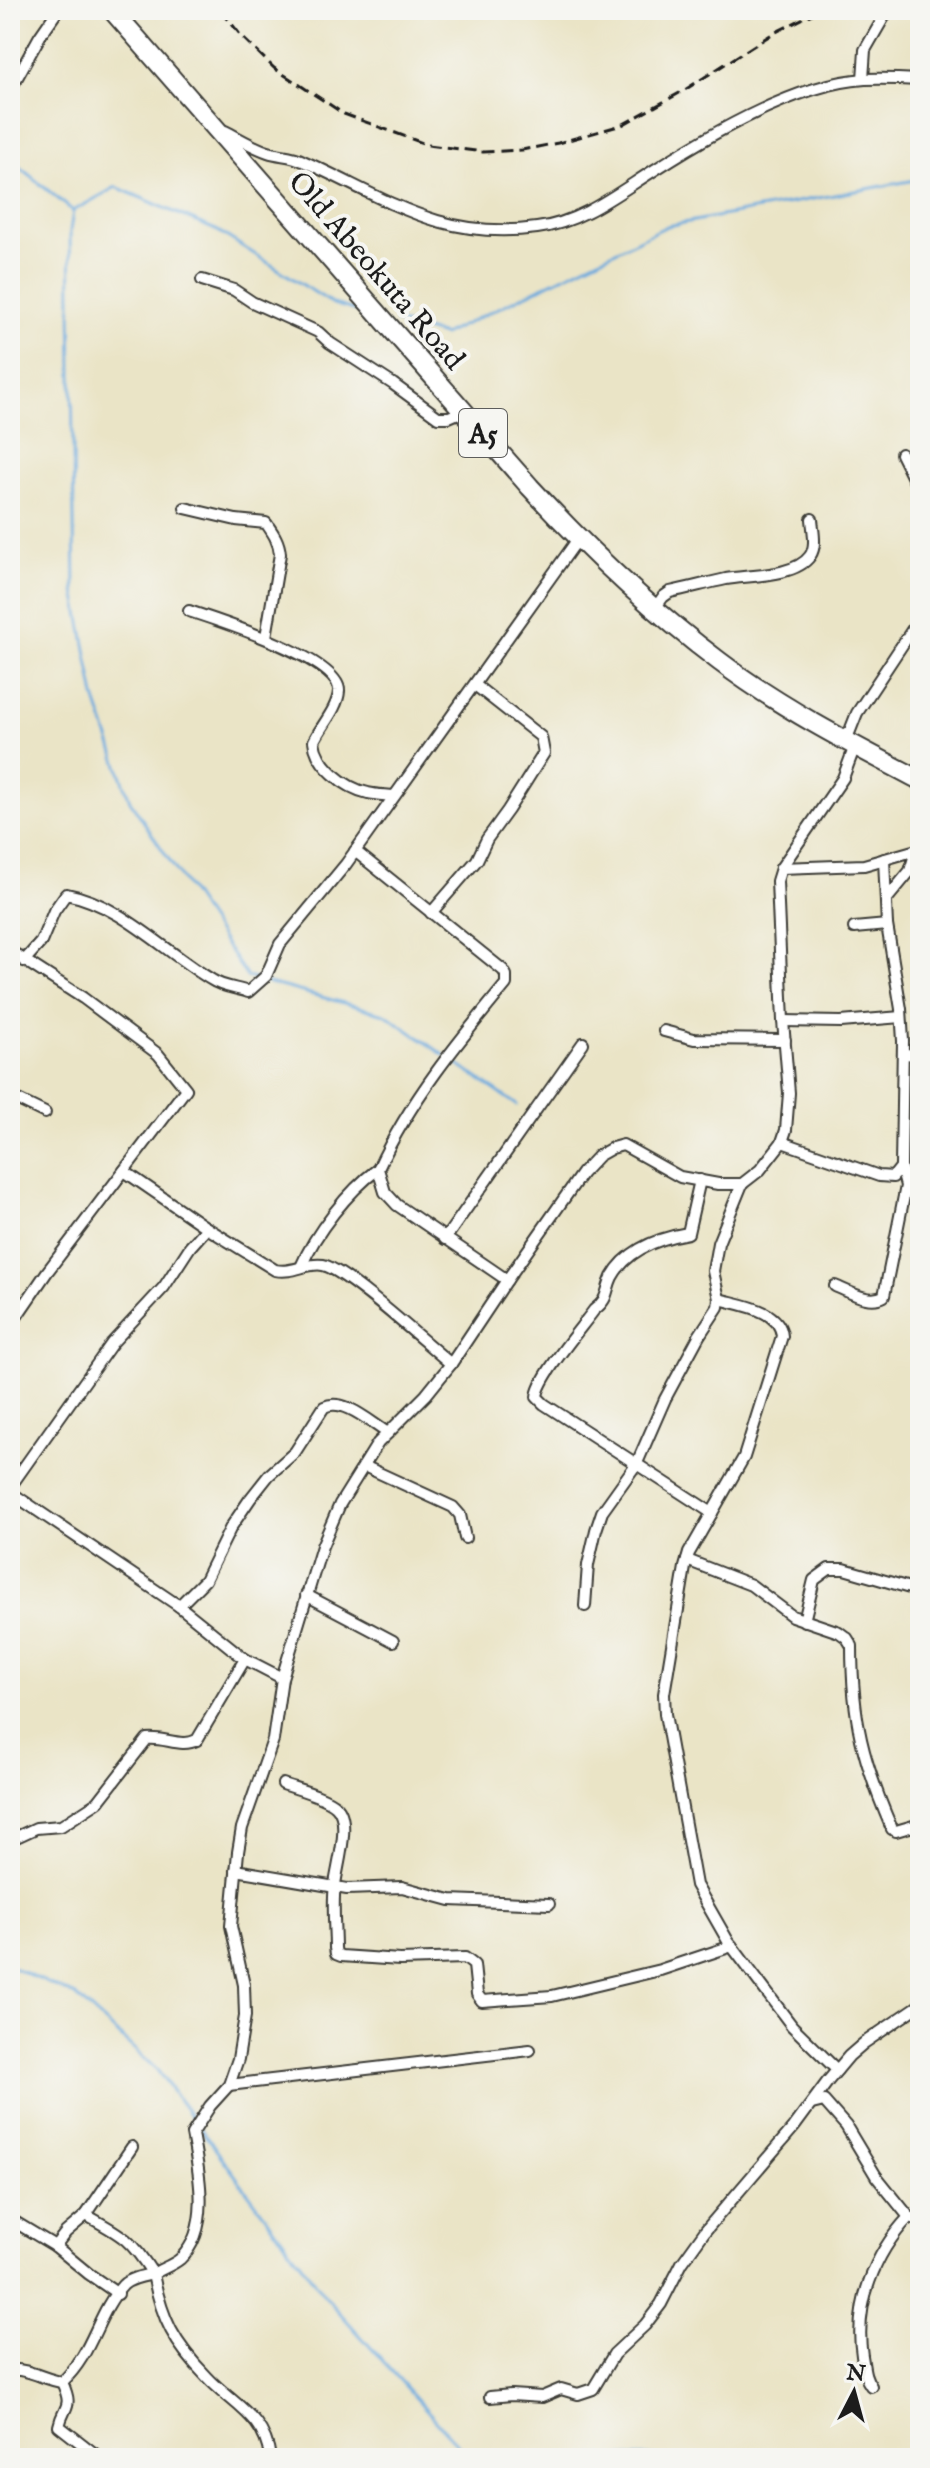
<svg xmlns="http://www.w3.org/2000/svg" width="930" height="2468" font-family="'IM FELL English',serif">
<rect width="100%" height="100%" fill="#f6f6f2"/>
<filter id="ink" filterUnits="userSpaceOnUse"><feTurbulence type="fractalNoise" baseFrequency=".0125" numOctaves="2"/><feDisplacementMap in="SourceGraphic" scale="16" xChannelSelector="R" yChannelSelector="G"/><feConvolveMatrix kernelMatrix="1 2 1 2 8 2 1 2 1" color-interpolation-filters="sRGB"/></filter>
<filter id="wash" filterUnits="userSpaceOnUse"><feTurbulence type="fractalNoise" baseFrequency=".006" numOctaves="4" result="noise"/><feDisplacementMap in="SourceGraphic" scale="32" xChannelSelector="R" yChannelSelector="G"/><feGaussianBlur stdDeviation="1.8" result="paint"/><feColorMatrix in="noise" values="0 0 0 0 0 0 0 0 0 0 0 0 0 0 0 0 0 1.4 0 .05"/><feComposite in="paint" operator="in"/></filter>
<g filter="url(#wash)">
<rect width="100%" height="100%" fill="#eae4c6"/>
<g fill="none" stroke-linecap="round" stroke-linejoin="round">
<!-- stream -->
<g stroke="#6aa9dd" stroke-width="3">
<path d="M 10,159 L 73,211 L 116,187 L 218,231 L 333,304 L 368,314"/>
<path d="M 73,211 L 70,231 L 75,591 L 95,697 L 130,801 L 247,977 L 258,980"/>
<path d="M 396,322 L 443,335 L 667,226 L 915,180 L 920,183"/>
<path d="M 265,982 L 385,1014 L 444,1055"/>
<path d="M 451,1060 L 517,1105"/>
<path d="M 10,1966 L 76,1996 L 157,2070 L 195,2122"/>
<path d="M 200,2128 L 324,2295 L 466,2454 L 605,2457 L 920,2456"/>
</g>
</g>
</g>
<g filter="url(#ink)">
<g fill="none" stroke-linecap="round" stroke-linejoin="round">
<defs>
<g id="street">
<path d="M 863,79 L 865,50 L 888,10"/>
<path d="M 10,90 L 40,36 L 58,10"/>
<path d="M 225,131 C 239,138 253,147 268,152 C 280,156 292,155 303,161 C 386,198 440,241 537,228 C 581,223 619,192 656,169 C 712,133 798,83 865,79 C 883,78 902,79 920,80"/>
<path d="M 202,280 L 234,290 L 252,302 L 318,332 L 330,343 L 393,384 L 438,417 L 449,417 L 463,411"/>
<path d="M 901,454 L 920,492"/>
<path d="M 185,508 L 236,520 L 266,523 C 273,533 279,541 280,554 L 266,637"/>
<path d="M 655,608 L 663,597 L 670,592 C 689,588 707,583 726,579 C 749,575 795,577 810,556 C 817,546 813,531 812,519"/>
<path d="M 189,611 C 216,620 340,659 339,691 C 338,708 321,726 314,741 C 316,765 345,788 368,793 C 376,795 385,795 394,796"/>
<path d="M 846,741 L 857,713 L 920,618"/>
<path d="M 355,851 L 503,970 L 506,975 L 506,984 C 458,1042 410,1100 378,1169 L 385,1192 L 397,1205 L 507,1280"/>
<path d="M 781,868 L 864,865 L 920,849"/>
<path d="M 886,900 L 910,871 L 916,851"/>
<path d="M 431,913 L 477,860 L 487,839 L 508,810 L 544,753 L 541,737 L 475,685"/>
<path d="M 854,928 L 887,925"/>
<path d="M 10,951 L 83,998 L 158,1054 L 186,1089 L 47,1272 L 10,1326"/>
<path d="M 24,961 L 41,942 L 54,911 L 66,894 C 121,904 166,953 212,980 C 222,987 237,988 248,992 L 266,976 L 280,944 L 346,864 L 578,539"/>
<path d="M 783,1021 L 841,1022 L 901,1017"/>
<path d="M 664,1031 L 694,1039 L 785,1040"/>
<path d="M 903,1054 L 920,1055"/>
<path d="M 10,1096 L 45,1113"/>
<path d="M 782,1142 L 879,1176 L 893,1177 L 901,1167"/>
<path d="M 124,1171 L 207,1228"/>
<path d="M 700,1180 L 688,1233 C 659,1238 627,1250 612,1277 C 605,1292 609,1299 594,1310 C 581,1328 538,1378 537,1397 L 544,1404 L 712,1513"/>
<path d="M 445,1239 L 583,1043"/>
<path d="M 301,1267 C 315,1233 348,1191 378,1169"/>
<path d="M 835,1286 C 850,1292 869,1304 884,1296 L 906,1186 L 901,1167 L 903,1041 L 901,1009 L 887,925 L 884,859"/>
<path d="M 719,1299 C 740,1305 780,1309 782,1336 L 744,1457 L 689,1553 L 685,1567 L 664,1694 L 665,1714 L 696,1885 L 728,1941 L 792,2026 L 837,2070"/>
<path d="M 364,1466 L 453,1507 L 460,1515 L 465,1538"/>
<path d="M 10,1487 L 112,1343 L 164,1287 L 190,1247 L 207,1228 L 275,1270 C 294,1274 306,1262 323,1265 C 345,1269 429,1346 451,1364"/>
<path d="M 10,1492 L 179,1606 L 205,1580 L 231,1527 L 250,1499 L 269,1475 L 295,1452 L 324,1407 C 344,1397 371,1423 388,1433"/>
<path d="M 687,1560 L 751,1585 L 792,1616 L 839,1632 L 847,1638 L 852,1646 C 852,1719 863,1762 892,1829 L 896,1831 L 920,1824"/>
<path d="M 306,1595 L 393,1641"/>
<path d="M 179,1606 L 245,1659 L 282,1678"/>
<path d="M 585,1606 L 588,1565 L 596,1530 L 602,1512 L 637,1463 L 665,1399 L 699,1336 L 718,1307 L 719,1299 L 713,1271 L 718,1243 L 742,1184"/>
<path d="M 804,1621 L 814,1580 L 829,1569 L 844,1569 L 920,1591"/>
<path d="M 283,1784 C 297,1789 325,1796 336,1806 C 352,1820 337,1866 335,1885 C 332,1905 335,1928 335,1948 L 336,1954 L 341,1956 L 400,1960 L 465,1958 L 474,1965 L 477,1994 L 482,2001 L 552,1996 L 660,1970 L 732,1946"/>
<path d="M 10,1840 L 36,1828 L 61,1826 L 98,1802 L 147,1739 C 165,1737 181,1748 197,1740 L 245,1659"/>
<path d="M 236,1870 L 347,1889 L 402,1887 L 450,1900 L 549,1904"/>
<path d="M 229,2085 L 530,2050"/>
<path d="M 812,2104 L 824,2101 L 846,2126 L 876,2176 L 909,2217 L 920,2220"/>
<path d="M 10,2219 L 55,2246 L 89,2274 L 118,2294"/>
<path d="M 55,2246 L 66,2232 L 86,2215"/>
<path d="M 10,2370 C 28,2368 45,2380 62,2382 C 93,2354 97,2313 123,2285 C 130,2278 143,2276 153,2274 C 130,2238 122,2235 86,2215 L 132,2147"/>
<path d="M 62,2382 C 74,2409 64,2404 59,2426 L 100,2458"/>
<path d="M 871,2386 C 864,2377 864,2367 862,2356 C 854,2305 874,2254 909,2217"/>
<path d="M 490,2397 L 511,2395 L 542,2397 L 561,2389 L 578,2394 L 593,2389 L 614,2354 L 645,2325 L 661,2304 L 682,2263 L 705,2231 L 794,2127 L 828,2081 L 849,2056 L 864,2043 L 920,2005"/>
<path d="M 270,2458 C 265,2416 233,2405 207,2377 C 174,2343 162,2320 153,2274 C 161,2269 173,2265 180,2259 C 212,2229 199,2171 192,2134 L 210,2106 L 229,2085 L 238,2059 L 245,2016 L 244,1985 L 231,1926 L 238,1852 L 242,1828 L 273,1740 L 282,1678 L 322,1546 L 340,1504 L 378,1443 L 426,1395 L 451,1364 L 507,1280 L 582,1173 L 598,1156 L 612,1148 L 623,1145 L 680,1177 L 718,1184 L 742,1184 L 760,1170 L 782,1142 L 786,1130 L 789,1093 L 783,1021 L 777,881 L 781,868 L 843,778 L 855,746"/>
</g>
<path id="highway" d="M 112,10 L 530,487 C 588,550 651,610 719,661 C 781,708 851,744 920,780"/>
</defs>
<!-- street casing -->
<use href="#street" stroke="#3b3a36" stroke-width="14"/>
<!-- highway casing -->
<use href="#highway" stroke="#3b3a36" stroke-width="22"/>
<!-- street -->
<use href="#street" stroke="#fff" stroke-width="10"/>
<!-- highway -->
<use href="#highway" stroke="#fff" stroke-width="18"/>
<!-- rail -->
<path stroke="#1c1c1c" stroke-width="3" stroke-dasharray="12 6" stroke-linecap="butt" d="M 221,10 L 242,37 L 274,68 L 344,114 L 428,145 L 483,152 L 522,150 L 558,143 L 622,125 L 683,91 L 772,34 L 820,10"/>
</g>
</g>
<g text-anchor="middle" stroke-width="8" stroke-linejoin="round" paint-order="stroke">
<!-- shield labels -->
<rect fill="#f6f6f2" stroke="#5d5d5c" stroke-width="2" x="459" y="409" width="48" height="48" rx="6"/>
<g font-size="28" font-weight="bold" fill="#1c1c1c">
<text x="483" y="443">A5</text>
</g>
<!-- street labels -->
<g font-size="30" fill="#1c1c1c" stroke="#f6f6f2">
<text transform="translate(377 270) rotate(49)" y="10">Old Abeokuta Road</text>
</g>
</g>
<!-- margin -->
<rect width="930" height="2468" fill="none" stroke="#f6f6f2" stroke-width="40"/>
<!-- north arrow -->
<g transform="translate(854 2392) rotate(6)" stroke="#f6f6f2" stroke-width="6" paint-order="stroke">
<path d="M0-6L14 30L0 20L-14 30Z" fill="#1c1c1c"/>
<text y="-12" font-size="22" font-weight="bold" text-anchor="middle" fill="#1c1c1c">N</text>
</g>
</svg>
